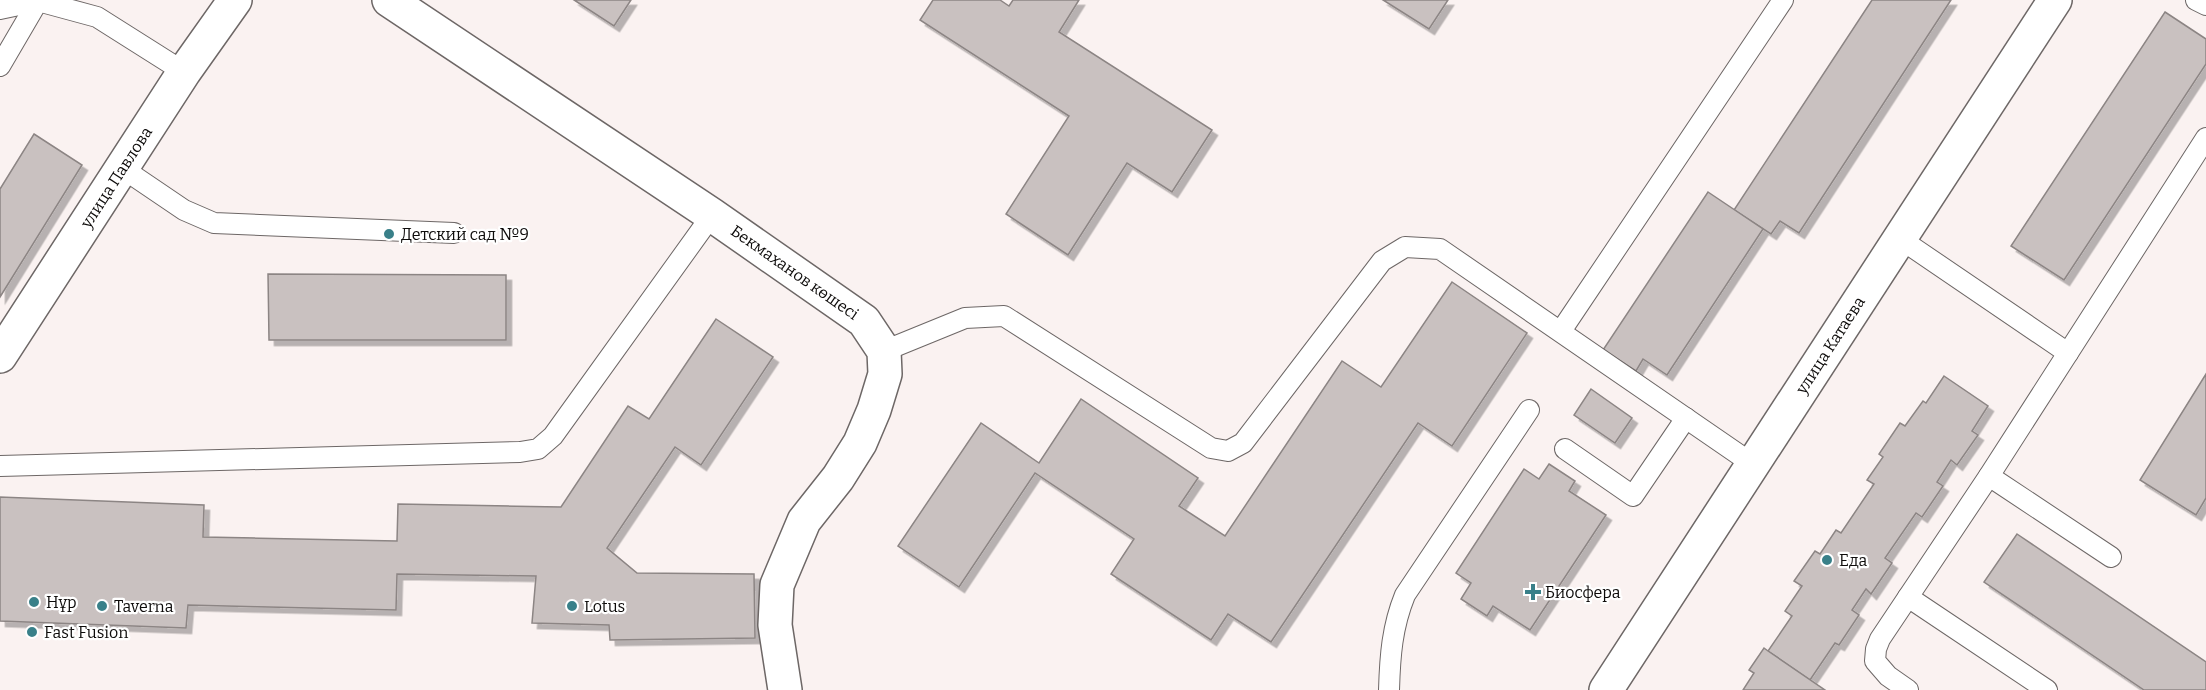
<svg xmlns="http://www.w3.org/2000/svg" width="2206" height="690" font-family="Bitter,serif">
<defs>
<filter id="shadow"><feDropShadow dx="5.5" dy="5.5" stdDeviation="0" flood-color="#0004"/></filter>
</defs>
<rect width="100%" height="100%" fill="#faf2f1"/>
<!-- building -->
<g fill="#c9c1c0" stroke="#8c8584" stroke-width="1.5" filter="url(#shadow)">
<path d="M 574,0 L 631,0 L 614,26 Z"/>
<path d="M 933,0 L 1000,0 L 1009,6 L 1013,0 L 1079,0 L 1059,32 L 1212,130 L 1172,192 L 1127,163 L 1068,255 L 1006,214 L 1069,116 L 920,20 Z"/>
<path d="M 1383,0 L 1448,0 L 1429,29 Z"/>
<path d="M 1872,0 L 1951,0 L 1799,233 L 1780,221 L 1771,234 L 1734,210 Z"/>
<path d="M 2165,12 L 2206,39 L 2206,64 L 2064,280 L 2011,246 Z"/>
<path d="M 34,134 L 82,165 L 0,297 L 0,189 Z"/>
<path d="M 1708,192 L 1763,229 L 1667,375 L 1643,359 L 1636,371 L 1603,350 Z"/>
<path d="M 268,274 L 506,275 L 506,340 L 269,340 Z"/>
<path d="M 1452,282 L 1527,333 L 1452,446 L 1418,423 L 1271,642 L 1228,614 L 1211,640 L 1111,574 L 1134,539 L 1035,473 L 959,587 L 898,546 L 981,423 L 1039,463 L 1081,399 L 1198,478 L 1179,506 L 1225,536 L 1342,361 L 1381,387 Z"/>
<path d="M 716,319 L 773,357 L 701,465 L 675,447 L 607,548 L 637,573 L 754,574 L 755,638 L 610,640 L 609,625 L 532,623 L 536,576 L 397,574 L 396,610 L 188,605 L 186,628 L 0,621 L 0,497 L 204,505 L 203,537 L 397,541 L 398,504 L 561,507 L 628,406 L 649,419 Z"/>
<path d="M 2206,374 L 2206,498 L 2196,515 L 2140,480 Z"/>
<path d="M 1944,376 L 1988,406 L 1972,431 L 1978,435 L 1957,465 L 1951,460 L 1937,482 L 1943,486 L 1922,517 L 1916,513 L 1885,558 L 1892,563 L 1871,594 L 1866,589 L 1852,610 L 1859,615 L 1839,645 L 1835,643 L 1810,680 L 1768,651 L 1792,616 L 1785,611 L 1802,586 L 1794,581 L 1815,551 L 1820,554 L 1836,530 L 1841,533 L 1874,484 L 1867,480 L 1883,457 L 1879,454 L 1900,423 L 1905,426 L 1923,401 L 1926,403 Z"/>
<path d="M 1591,389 L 1632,418 L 1615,443 L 1574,415 Z"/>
<path d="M 1549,464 L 1575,481 L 1569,491 L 1606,515 L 1530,630 L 1493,606 L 1487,616 L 1461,599 L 1471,583 L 1456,573 L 1524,469 L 1539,479 Z"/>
<path d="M 2017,534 L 2206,662 L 2206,690 L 2144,690 L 1984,582 Z"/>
<path d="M 1764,648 L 1768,651 L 1825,690 L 1743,690 L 1754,673 L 1749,670 Z"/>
</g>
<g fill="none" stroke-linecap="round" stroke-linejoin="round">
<defs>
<g id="lane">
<path d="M 2196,0 L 2206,5"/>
<path d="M 0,9 L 38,1 L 37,0"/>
<path d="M 0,66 L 38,1 L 97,17 L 184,72"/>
<path d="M 122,168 L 184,210 L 214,223 L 454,233"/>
<path d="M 1899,238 L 2068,353 L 1989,476 L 1880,639 L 1876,649 L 1875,661 L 1888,676 L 1908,690"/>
<path d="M 1561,331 L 1783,0"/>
<path d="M 884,351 L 965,318 L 1004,316 L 1211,448 L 1228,451 L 1243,443 L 1382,261 L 1405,247 L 1440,249 L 1754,465"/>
<path d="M 2068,353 L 2206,138"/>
<path d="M 1565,449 L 1633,496 L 1686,418"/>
<path d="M 0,466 L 520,452 L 538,449 L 553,436 L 712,215"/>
<path d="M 1989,476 L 2111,557"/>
<path d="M 1908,597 L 2047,690"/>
<path d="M 1389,690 C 1390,656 1392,627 1405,595 L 1529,410"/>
</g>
<path id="street" d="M 0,356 L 184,72 L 235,0"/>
<g id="secondary">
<path d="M 389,0 L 712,215 L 864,321 L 884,351 L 885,374 L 874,410 L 860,443 L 838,478 L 804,521 L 777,585 L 775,625 L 785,690"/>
<path d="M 1606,690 L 2055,0"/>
</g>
</defs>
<!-- lane casing -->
<use href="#lane" stroke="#6d6766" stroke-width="22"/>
<!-- street casing -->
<use href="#street" stroke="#6d6766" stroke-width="36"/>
<!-- secondary casing -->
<use href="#secondary" stroke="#6d6766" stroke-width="36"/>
<!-- lane -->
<use href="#lane" stroke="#fff" stroke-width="20"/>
<!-- street -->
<use href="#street" stroke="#fff" stroke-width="33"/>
<!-- secondary -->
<use href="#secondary" stroke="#fff" stroke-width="33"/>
</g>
<!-- markers -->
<g fill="#398089" stroke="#fff" stroke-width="2">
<circle cx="389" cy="234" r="6"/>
<circle cx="1827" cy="560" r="6"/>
<path d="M1530 583h6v6h6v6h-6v6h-6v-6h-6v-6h6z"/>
<circle cx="34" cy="602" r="6"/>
<circle cx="102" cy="606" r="6"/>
<circle cx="572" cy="606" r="6"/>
<circle cx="32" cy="632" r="6"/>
</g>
<g text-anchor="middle" stroke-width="4.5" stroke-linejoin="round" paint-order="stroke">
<!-- street labels -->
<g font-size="16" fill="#0d0b0a" stroke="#fff">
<text transform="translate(116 177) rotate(-57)" y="6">улица Павлова</text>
<text transform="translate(795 272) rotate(35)" y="6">Бекмаханов көшесі</text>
<text transform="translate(1830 345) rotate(-57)" y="6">улица Катаева</text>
</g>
<!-- poi labels -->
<g font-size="16" fill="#0d0b0a" stroke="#fff" text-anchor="start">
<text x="401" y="240">Детский сад №9</text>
<text x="1839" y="566">Еда</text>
<text x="1545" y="598">Биосфера</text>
<text x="46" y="608">Нұр</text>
<text x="114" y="612">Taverna</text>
<text x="584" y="612">Lotus</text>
<text x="44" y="638">Fast Fusion</text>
</g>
</g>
</svg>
